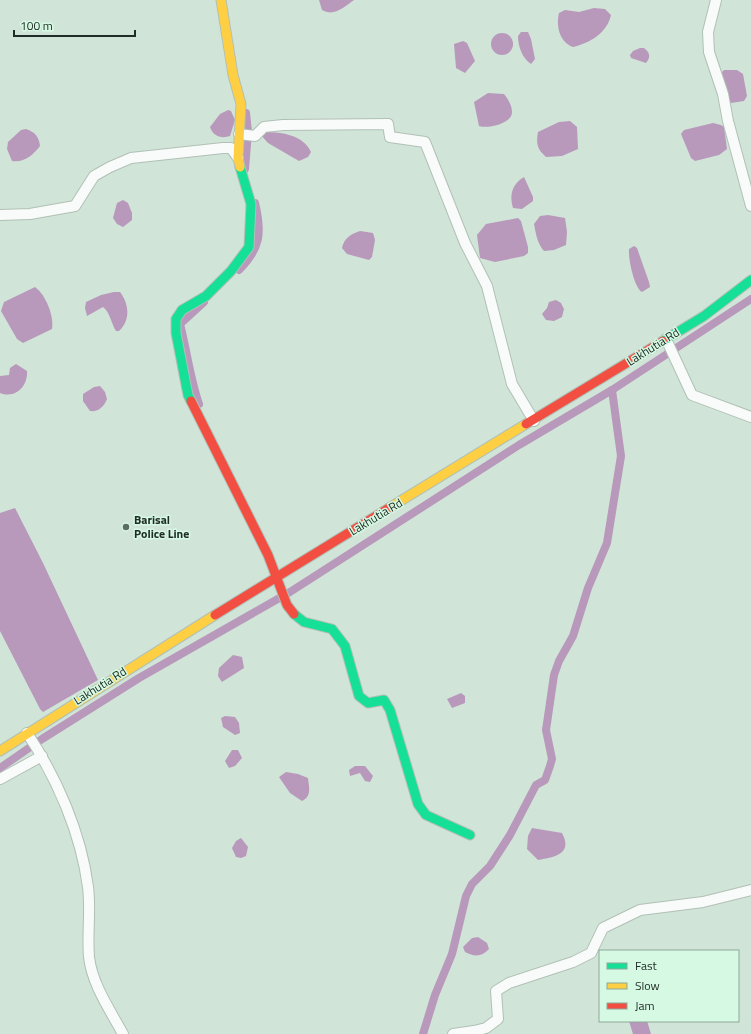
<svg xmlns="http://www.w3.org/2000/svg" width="751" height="1034" font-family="'Titillium Web',sans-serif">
<rect width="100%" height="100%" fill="#d1e4d8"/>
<!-- water -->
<g fill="#b898bb">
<path d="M 319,0 L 354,0 C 344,7 334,17 322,10 Z"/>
<path d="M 594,8 L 605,9 L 611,15 C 607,33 590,43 573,47 C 559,42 556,25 559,13 L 565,10 L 579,12 Z"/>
<path d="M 521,32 L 528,32 L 531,39 L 535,59 L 531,64 C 522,58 518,46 518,36 Z"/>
<circle cx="502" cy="44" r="11"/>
<path d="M 463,41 L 467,43 L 475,61 L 465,73 L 456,68 L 454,44 Z"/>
<path d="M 640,48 L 644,48 C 650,53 651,57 646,63 L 631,58 L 630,55 L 633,51 Z"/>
<path d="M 724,70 L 737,70 L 743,74 L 747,96 L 744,101 L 731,103 L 728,100 L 721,73 Z"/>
<path d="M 488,93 L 504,94 C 508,99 512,106 512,112 C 512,124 487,129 479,126 L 474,102 Z"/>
<path d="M 228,110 L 231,111 L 235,120 L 230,136 C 221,139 213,136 210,127 L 220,114 Z"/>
<path d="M 570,121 L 577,127 L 578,149 L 562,156 L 546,157 C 537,149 536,144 538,132 L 559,122 Z"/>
<path d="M 713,123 L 721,125 L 724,127 L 727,149 L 719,155 L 695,161 L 691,158 L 681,134 L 684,130 Z"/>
<path d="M 26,129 C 35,132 39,137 40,146 C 33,155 24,163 12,161 L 7,149 L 8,142 L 21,130 Z"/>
<path d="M 265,132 C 282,132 303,135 311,152 L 308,157 L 299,161 L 268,143 L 261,135 Z"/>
<path d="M 524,177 L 533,197 L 533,201 L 522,209 L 513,208 C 509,195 512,184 524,177 Z"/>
<path d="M 123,200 L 128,203 L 132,213 L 132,220 L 123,227 L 117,224 L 113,218 L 117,203 Z"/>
<path d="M 548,215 L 565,218 L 567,232 L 566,245 L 554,250 L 544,251 C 537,243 536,234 534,224 L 540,216 Z"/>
<path d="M 518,218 L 521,221 L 528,247 L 528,253 L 524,256 L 495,262 L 480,258 L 477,235 L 486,224 Z"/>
<path d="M 360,231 L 373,233 L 375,240 L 372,257 L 369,260 L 347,254 L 342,248 C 344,238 351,234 360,231 Z"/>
<path d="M 634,246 L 637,248 L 649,282 L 650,287 L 642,292 C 634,288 628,258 629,249 Z"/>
<path d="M 35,287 C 46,295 54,316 52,329 L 23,343 L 17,339 L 1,311 L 4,302 Z"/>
<path d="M 114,292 L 120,292 C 129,304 131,320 119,331 L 116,331 C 111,323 110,312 103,307 L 87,316 L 85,308 L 86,302 L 101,295 Z"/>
<path d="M 556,300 L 561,303 L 564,309 L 562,317 L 554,321 L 546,320 L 542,314 L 547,308 L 549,302 Z"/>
<path d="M 16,364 L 27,371 C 28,386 16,399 0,393 L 0,376 L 9,375 L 10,368 Z"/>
<path d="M 100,386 L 105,392 L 107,399 C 104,407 98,412 90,411 L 83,401 L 83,394 L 94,387 Z"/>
<path d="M 15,508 L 43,563 L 98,680 L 43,712 L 40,709 L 0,631 L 0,513 Z"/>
<path d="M 233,655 L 242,657 L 244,668 L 222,682 L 218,676 L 219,668 Z"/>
<path d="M 461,693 L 465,696 L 465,703 L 452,708 L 447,699 Z"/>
<path d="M 225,716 L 235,717 L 239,723 L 240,733 L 235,735 L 223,727 L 221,718 Z"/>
<path d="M 232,750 L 238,750 L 242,758 L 235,766 L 229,768 L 225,761 Z"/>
<path d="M 355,766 L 365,766 L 373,776 L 370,782 L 365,781 L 360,773 L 350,776 L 349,770 Z"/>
<path d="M 286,772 L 298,774 L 308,778 C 309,788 312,796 302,801 L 290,793 L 279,777 Z"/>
<path d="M 532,828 L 562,833 C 573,854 555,857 538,860 L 527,849 L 528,836 Z"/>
<path d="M 241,838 L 248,847 L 246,856 L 241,858 L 236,857 L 232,848 L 236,841 Z"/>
<path d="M 478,937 L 487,943 L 489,949 C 481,957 475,957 465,952 L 463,947 L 472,938 Z"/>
<path d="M 629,1021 L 647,1021 L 651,1034 L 633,1034 Z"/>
</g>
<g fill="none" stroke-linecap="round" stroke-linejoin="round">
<!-- canal -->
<g stroke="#b898bb" stroke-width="8">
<path d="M 245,169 L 248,132 L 246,113"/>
<path d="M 239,270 C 261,248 262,232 255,203"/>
<path d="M 199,404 C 190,378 187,351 180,324 L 204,302"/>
<path d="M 0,768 L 42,739 L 139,678 L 290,592 L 519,445 L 612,390 L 751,299"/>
<path d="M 423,1034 L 435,995 L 452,954 L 466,896 L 472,884 L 490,866 L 510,835 L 536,785 L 545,780 L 550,766 L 552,759 L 546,730 L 554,675 L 559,661 L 573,636 L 588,588 L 607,543 L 621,456 L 612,390"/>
</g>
<defs>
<g id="street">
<path d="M 716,0 L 708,32 L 709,52 L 723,94 L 728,121 L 751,206"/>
<path d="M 239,134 L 255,136 L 264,127 L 283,125 L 388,124 L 390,137 L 425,142 L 465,243 L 487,286 L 512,384 L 534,421"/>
<path d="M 0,215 L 30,214 L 75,206 L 94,176 L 110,167 L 131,158 L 223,148 L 231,148 L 238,158"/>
<path d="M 666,339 L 692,395 L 751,417"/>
<path d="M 27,733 C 57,778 81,833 88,887 C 91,910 87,934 89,957 C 92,984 110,1010 123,1034"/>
<path d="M 0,779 L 42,756"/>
<path d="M 453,1034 L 474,1031 L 486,1028 L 498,1019 L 496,991 L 509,983 L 573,962 L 591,953 L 603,928 L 640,910 L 703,902 L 751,890"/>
</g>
<g id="fast">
<path d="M 663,341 L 704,316 L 751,280"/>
<path d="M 191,401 L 188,395 L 176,333 L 176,319 L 182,310 L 206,296 L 231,271 L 249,247 L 251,204 L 240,167"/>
<path d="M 294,614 L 304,622 L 332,629 L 345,646 L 359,696 L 368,703 L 384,700 L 390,710 L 418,804 L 426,815 L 470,835"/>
</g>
<g id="slow">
<path d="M 221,0 L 233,75 L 241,104 L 238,158 L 240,167"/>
<path d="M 389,508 L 526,424"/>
<path d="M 0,751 L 215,615"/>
</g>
<g id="jam">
<path d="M 191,401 L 268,555 L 287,605 L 294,614"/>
<path d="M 526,424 L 663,341"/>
<path d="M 215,615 L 389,508"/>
</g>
</defs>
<!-- street casing -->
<use href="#street" stroke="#b1c0b6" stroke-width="12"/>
<!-- fast casing -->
<use href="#fast" stroke="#b1c0b6" stroke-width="11"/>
<!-- slow casing -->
<use href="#slow" stroke="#b1c0b6" stroke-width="11"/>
<!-- jam casing -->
<use href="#jam" stroke="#b1c0b6" stroke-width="11"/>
<!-- street -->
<use href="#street" stroke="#f8fbf9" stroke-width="10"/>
<!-- fast -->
<use href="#fast" stroke="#16e098" stroke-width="9"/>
<!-- slow -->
<use href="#slow" stroke="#ffcf43" stroke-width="9"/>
<!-- jam -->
<use href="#jam" stroke="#f24e42" stroke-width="9"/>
</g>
<!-- markers -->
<circle fill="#5e6d64" stroke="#d6f9e4" stroke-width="1.5" cx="126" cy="527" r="4"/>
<g text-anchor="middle" stroke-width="3" stroke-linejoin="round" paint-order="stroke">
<!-- street labels -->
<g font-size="12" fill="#202d26" stroke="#d6f9e4">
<text transform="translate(653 347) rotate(-32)" y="4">Lakhutia Rd</text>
<text transform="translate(376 517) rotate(-31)" y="4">Lakhutia Rd</text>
<text transform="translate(100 686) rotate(-32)" y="4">Lakhutia Rd</text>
</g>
<!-- poi labels -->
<g font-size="12" font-weight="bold" fill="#202d26" stroke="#d6f9e4" text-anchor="start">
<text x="134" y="524">Barisal<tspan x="134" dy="14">Police Line</tspan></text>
</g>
</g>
<!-- legend -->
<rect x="599" y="950" width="140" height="72" fill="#d6f9e4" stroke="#8da798"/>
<rect x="607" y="963" width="20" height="6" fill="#16e098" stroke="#8da798"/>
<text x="635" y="970" font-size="12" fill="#202d26">Fast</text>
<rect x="607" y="983" width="20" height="6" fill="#ffcf43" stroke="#8da798"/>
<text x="635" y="990" font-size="12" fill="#202d26">Slow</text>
<rect x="607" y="1003" width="20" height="6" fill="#f24e42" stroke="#8da798"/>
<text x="635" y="1010" font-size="12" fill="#202d26">Jam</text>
<!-- scale -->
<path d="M14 30v6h121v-6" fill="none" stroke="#202d26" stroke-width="2"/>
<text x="20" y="30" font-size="12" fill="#202d26" stroke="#d6f9e4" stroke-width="3" paint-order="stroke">100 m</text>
</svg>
